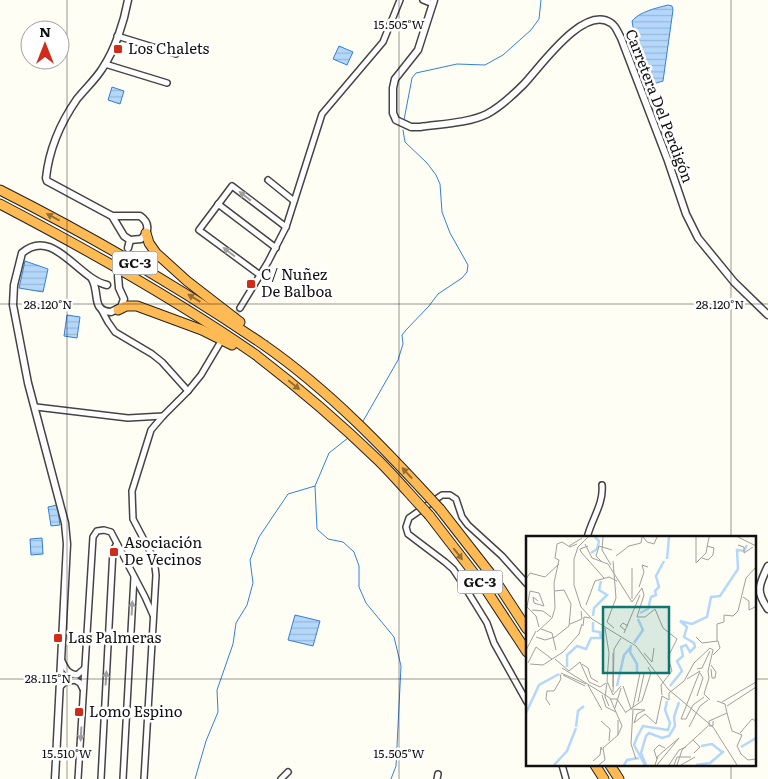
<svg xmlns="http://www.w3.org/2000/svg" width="768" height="779" font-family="Literata,serif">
<defs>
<pattern id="water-rules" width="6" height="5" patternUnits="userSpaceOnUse" patternTransform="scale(1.25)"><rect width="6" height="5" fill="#b4d7fc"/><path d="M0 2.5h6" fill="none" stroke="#9ab8d7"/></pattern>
</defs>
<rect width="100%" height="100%" fill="#fffef5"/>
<!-- water -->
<g fill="url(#water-rules)" stroke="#3380db">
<path d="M 668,5 L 672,6 L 673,10 L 663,81 L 646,86 L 635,51 L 637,50 L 632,21 C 639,12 656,8 668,5 Z"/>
<path d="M 339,46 L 353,52 L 347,65 L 333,59 Z"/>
<path d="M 112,87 L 124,91 L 120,104 L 108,100 Z"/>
<path d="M 25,261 L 48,269 L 43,292 L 19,288 Z"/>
<path d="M 67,315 L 80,317 L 77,338 L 64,336 Z"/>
<path d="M 57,505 L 60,525 L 51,526 L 48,507 Z"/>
<path d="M 42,538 L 43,554 L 31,555 L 30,539 Z"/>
<path d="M 295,615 L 320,621 L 313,646 L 288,640 Z"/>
</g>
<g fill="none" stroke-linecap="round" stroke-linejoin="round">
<!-- stream -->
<g stroke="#3380db" stroke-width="1">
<path d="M 404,120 L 412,78 L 416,73 L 457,64 L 485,65 L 503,55 L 531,30 L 539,19 L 541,0"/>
<path d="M 362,423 L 398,360 L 403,344 L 402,335 L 406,330 L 429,306 L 438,294 L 462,278 L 467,272 L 468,265 L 450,233 L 442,212 L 440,184 L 436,175 L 427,163 L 405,142 L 403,130"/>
<path d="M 348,438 L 329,453 L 315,486 L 317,529 L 328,539 L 343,542 L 354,552 L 359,566 L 359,587 L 366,603 L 394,637 L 401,666 L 396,766 L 391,779"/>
<path d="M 195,779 L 206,741 L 218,712 L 217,690 L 233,644 L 236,623 L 247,605 L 253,583 L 250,560 L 259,537 L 288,494 L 315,486"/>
</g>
<!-- minor-tunnel -->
<path stroke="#dbdad3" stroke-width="5" stroke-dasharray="5 2.5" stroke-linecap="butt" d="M 225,334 L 240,308"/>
<!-- tertiary-tunnel -->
<path stroke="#dbdad3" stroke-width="6" stroke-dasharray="6 3" stroke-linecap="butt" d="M 120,272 L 128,248"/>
<defs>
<g id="minor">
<path d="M 423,0 L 433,4"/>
<path d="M 117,36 L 176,54"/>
<path d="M 105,64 L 167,83"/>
<path d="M 268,180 L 294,201"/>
<path d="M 218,204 L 276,248"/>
<path d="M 260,275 L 199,230 L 232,186 L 286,227"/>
<path d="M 240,308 L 268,262 L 286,227 L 322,114 L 383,42 L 400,0"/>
<path d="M 101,309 L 108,322 L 115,332 L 152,354 L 162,362 L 188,391"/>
<path d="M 36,407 L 128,418 L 163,416"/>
<path d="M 587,538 C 591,520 604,504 602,485"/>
<path d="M 527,584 L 502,556 L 468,525 L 462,517 L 456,499 L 450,495 L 442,495 L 409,518 L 406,527 L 408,534 L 445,562 L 453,569 L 463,584 L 487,623 L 494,643 L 527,702"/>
<path d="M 62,661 C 66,669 68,674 77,675 L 84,669"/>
<path d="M 60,687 L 65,682 L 75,680 L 80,683 L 83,689"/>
<path d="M 562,765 L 566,779"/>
<path d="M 78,779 L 93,537 L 97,531 L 104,530 L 111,532 L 145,597 L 153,615"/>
<path d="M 101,779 L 113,550 L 117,544"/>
<path d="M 123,779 L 134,577"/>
<path d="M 144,779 L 156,575 L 154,559 L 133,519 L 132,491 L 151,430 L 163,416 L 188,391 L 201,375 L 220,343"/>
<path d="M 281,779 L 288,772"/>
<path d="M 437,779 L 438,774"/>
</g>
<g id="tertiary">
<path d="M 434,0 L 418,50 L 395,79 L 393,88 L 393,113 L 396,120 L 411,127 L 420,127 C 440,124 469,123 487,114 C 500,107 513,95 523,85 C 539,69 583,4 611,23 C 616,26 618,33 621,38 L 668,161 L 686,214 L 698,238 L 734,282 L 768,315"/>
<path d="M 112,216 L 124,236 L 130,240 L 141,239 C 150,232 149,222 140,216 L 112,216 L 47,181 L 46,178 C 49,150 61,122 77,99 C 85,89 95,80 102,69 C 115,50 124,22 128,0"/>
<path d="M 128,248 L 130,240"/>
<path d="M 92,279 C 100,293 91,311 111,312 L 121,307 L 124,299 L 119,288 L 118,276"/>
<path d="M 768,566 C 759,585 755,591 768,609"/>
<path d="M 55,779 L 67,544 L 65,523 L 28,383 L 13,305 L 14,285 L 22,253 C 53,226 78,279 107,285"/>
</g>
<g id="motorway">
<path d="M 0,190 C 91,236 179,287 264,345"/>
<path d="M 0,204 C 88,250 174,298 256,355"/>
<path d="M 146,233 L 149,243 L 156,253 L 187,281 L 240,322"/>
<path d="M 118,310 L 126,306 L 137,306 L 202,330 L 232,345"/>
<path d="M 440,509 L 493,577 L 527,629"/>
<path d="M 429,515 L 483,585 L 527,652"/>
<path d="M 595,765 L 604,779"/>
<path d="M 610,765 L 619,779"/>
</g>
</defs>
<!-- minor casing -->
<use href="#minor" stroke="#444" stroke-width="8"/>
<!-- tertiary casing -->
<use href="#tertiary" stroke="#444" stroke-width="9"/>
<!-- motorway casing -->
<use href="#motorway" stroke="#222" stroke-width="11"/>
<!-- minor -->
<use href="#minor" stroke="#fff" stroke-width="5"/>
<!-- tertiary -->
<use href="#tertiary" stroke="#fff" stroke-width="6"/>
<!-- motorway -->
<use href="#motorway" stroke="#ffba53" stroke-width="9"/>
<defs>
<g id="motorway-bridge">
<path d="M 264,345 C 330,391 386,450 440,509"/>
<path d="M 256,355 C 299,388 340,423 379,461 C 396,478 412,497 429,515"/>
</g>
</defs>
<!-- motorway-bridge casing -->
<use href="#motorway-bridge" stroke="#222" stroke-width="11" stroke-linecap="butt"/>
<!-- motorway-bridge -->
<use href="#motorway-bridge" stroke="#ffba53" stroke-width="9"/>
</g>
<!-- one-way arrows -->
<defs><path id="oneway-solid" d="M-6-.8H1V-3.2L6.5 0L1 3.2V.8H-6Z" transform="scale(1.25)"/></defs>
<g fill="#a0a0a0">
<use href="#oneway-solid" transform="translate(245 196) rotate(-142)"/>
<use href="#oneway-solid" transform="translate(229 252) rotate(-143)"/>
<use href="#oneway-solid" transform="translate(132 608) rotate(-87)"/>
<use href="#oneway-solid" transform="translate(106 678) rotate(-87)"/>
<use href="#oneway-solid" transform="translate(81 734) rotate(93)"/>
</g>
<g fill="#946e35">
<use href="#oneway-solid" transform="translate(53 217) rotate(-152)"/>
<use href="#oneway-solid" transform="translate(194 298) rotate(-149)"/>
<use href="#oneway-solid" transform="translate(294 385) rotate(39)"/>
<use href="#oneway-solid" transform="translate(407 473) rotate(-133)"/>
<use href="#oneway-solid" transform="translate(458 554) rotate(52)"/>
</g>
<!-- ticks -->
<path fill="none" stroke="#111" stroke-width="1" stroke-opacity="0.45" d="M 67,0 L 67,779M 399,0 L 399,779M 731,0 L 731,538M 0,304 L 768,304M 0,679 L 527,679M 754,679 L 768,679M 731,765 L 731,779"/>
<!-- markers -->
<g fill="#d12b19" stroke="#fff" stroke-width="2">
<rect x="113" y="44" width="10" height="10" rx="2.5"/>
<rect x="246" y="279" width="10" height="10" rx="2.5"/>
<rect x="109" y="547" width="10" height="10" rx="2.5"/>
<rect x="53" y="633" width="10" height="10" rx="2.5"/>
<rect x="74" y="707" width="10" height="10" rx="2.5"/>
</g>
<g text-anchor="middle" stroke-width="5" stroke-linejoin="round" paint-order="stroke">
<!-- shield labels -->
<g fill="#fff" stroke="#585858" stroke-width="1">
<rect x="112.5" y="251.5" width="45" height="23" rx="4"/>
<rect x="457.5" y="570.5" width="45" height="23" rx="4"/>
</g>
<g font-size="14" font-weight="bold" fill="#111">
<text x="135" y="268">GC-3</text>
<text x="480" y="587">GC-3</text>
</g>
<!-- poi labels -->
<g font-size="15" fill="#111" stroke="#fff" text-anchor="start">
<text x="128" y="54">Los Chalets</text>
<text x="261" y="280">C/ Nuñez<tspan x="261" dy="17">De Balboa</tspan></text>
<text x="124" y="548">Asociación<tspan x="124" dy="17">De Vecinos</tspan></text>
<text x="68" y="643">Las Palmeras</text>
<text x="89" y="717">Lomo Espino</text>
</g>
<!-- street labels -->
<g font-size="15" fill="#111" stroke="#fff">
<text transform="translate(659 106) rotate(69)" y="5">Carretera Del Perdigón</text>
</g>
</g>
<!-- overview -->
<g transform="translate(526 536)">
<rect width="230" height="230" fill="#fffef5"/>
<path fill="none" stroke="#b4d7fc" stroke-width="2.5" d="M 65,17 L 71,13 L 73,5 L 69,1M 141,23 L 143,1M 114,77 L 122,73 L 125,61 L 130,59 L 129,55 L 133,51 L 130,40 L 138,25M 67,80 L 68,72 L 81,59 L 73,54 L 75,45M 108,107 L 117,94 L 112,83M 105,109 L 104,116 L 111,128 L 111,137M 41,131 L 41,119 L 51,110 L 60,113 L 65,102 L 75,102 L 74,96 L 67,95 L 67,86M 91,150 L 98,119 L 104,112M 144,150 L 156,135 L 151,125 L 157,120 L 155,111 L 160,109 L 164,116 L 169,111 L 168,107 L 158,101 L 161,91 L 154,85 L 166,88 L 181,81 L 185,61 L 194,60 L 212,33 L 211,14 L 218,15 L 221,9M 0,177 L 13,149 L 33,138M 50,191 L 52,175 L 58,170M 175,210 L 186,208 L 196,216M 215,211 L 230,202M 28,229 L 41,215 L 50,192M 98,229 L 101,224 L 113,222M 119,229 L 108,209 L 111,201 L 117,190 L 142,194 L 144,187 L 139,174 L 141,165M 120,229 L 115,217 L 120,200 L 123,197 L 136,202 L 143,200 L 149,190 L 148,181 L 153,166M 170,229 L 184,227 L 198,215"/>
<path fill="none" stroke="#a09f9a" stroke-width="1" d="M 62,1 L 52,11 L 48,23 L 48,49 L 55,71 L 66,83 L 110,110 L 142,153 L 187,191 L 211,229M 77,1 L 76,14 L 85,29M 117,1 L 121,6 L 128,8 L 131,1M 170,1 L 170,27 L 180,17 L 183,1M 212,1 L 230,10M 59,8 L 66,22 L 82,28 L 106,66M 212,9 L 218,11 L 218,17 L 227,11M 43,10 L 56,2M 62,10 L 54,13 L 55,16 L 78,42M 90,20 L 103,10 L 115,7 L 116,1M 176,22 L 182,24 L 187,19 L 188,12 L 181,10M 75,25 L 70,20 L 73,10 L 86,14M 87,25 L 90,62 L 81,86 L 88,92M 0,43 L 4,37 L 19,41 L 33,28M 113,51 L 118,36 L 116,29 L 122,31M 217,61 L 223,65 L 223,74 L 229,71M 106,63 L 106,32M 12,65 L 7,61 L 8,67 L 18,70 L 13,57 L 4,55 L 1,71 L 10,80 L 13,91M 106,66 L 116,52 L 118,59 L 111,81 L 119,81 L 129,73 L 137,92 L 151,103 L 142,121 L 146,135 L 135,149 L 136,159M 60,69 L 69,45 L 83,41 L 91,45M 6,74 L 17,75 L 25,81M 44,88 L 56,83 L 55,75M 57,90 L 58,81 L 64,82M 79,92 L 83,117 L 81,145M 15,93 L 26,97 L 30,114M 99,94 L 94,90 L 97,87 L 102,90M 11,96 L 26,82 L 29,72 L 28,47 L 33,24 L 29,22 L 31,8 L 36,6 L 44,11 L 51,8M 98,97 L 114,59M 10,101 L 19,104 L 29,101 L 43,90 L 45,68 L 38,54 L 29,55M 170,101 L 176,107 L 192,105 L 194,112 L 187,119M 191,105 L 191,88 L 198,86 L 198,79 L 207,80 L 212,75 L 220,42 L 230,31M 0,114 L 10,95M 118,117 L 126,126 L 128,112M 29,123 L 43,135 L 54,126 L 63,146 L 74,151 L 80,147M 2,127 L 10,111 L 26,123M 4,128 L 17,129 L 37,116 L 53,98 L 56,88M 56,128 L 62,132 L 65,142 L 72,146M 36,132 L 84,162M 171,133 L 176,132 L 184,115M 185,133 L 186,142 L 189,142 L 190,136 L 185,129M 35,137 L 60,148M 37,139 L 59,150M 161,143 L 174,135M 81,145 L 87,159 L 95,150M 81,147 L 79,161 L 83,170M 62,149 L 76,174M 97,150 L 105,173 L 119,174 L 111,178 L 108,187 L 119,178 L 130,188 L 136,160 L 143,164 L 143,157 L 158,145 L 168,127 L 184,112 L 187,114 L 182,135 L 183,142 L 178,158 L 184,164M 87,151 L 87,117M 87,156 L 88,113 L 95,102M 76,159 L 80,171 L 90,176M 171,160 L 177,142 L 174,137M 84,162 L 96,190 L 92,199M 84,163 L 91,163 L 100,177M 112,166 L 118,138M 196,166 L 230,146M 24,169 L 20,163 L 21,155 L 28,155 L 35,143 L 34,138M 201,170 L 230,151M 107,171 L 114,137M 89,172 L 95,152M 107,174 L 105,208 L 110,223M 100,176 L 116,165 L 125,137 L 122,131M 201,177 L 206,195 L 216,199 L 211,210 L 215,218 L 222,224 L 230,223M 155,183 L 174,135M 155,183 L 160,183 L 167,169 L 178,161M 75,185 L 84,193 L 83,205M 187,185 L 187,190 L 183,190 L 183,185 L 201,177 L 199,168 L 191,165M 163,191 L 174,170 L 182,164M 214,197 L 226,183 L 230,185M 167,204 L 174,211 L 168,217M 131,223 L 128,214 L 133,209 L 139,212M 67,225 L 74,219 L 75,211 L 76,214M 73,229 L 79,224 L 77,212 L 92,199 L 92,184M 129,229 L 132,220 L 153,202M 131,229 L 153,202M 143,229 L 153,214 L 160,211M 148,229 L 151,221 L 165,221M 151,229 L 156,214 L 182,190M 155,229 L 169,221"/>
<path fill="#0f766e" fill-opacity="0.15" stroke="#0f766e" stroke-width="2.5" d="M 77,71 L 143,71 L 143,137 L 77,137 Z"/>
<rect width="230" height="230" fill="none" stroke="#111" stroke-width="2.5"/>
</g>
<g font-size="12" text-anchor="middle" fill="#111" stroke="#fff" stroke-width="5" stroke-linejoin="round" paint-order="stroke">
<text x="399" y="29">15.505°W</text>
<text x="48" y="309">28.120°N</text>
<text x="720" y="309">28.120°N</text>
<text x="48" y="683">28.115°N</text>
<text x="67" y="758">15.510°W</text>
<text x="399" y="758">15.505°W</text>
</g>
<!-- north arrow -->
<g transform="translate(45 45)"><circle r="24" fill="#ffffff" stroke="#a0a0a0"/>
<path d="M0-4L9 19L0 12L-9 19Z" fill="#d12b19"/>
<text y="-8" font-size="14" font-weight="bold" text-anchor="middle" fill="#111111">N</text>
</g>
</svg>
